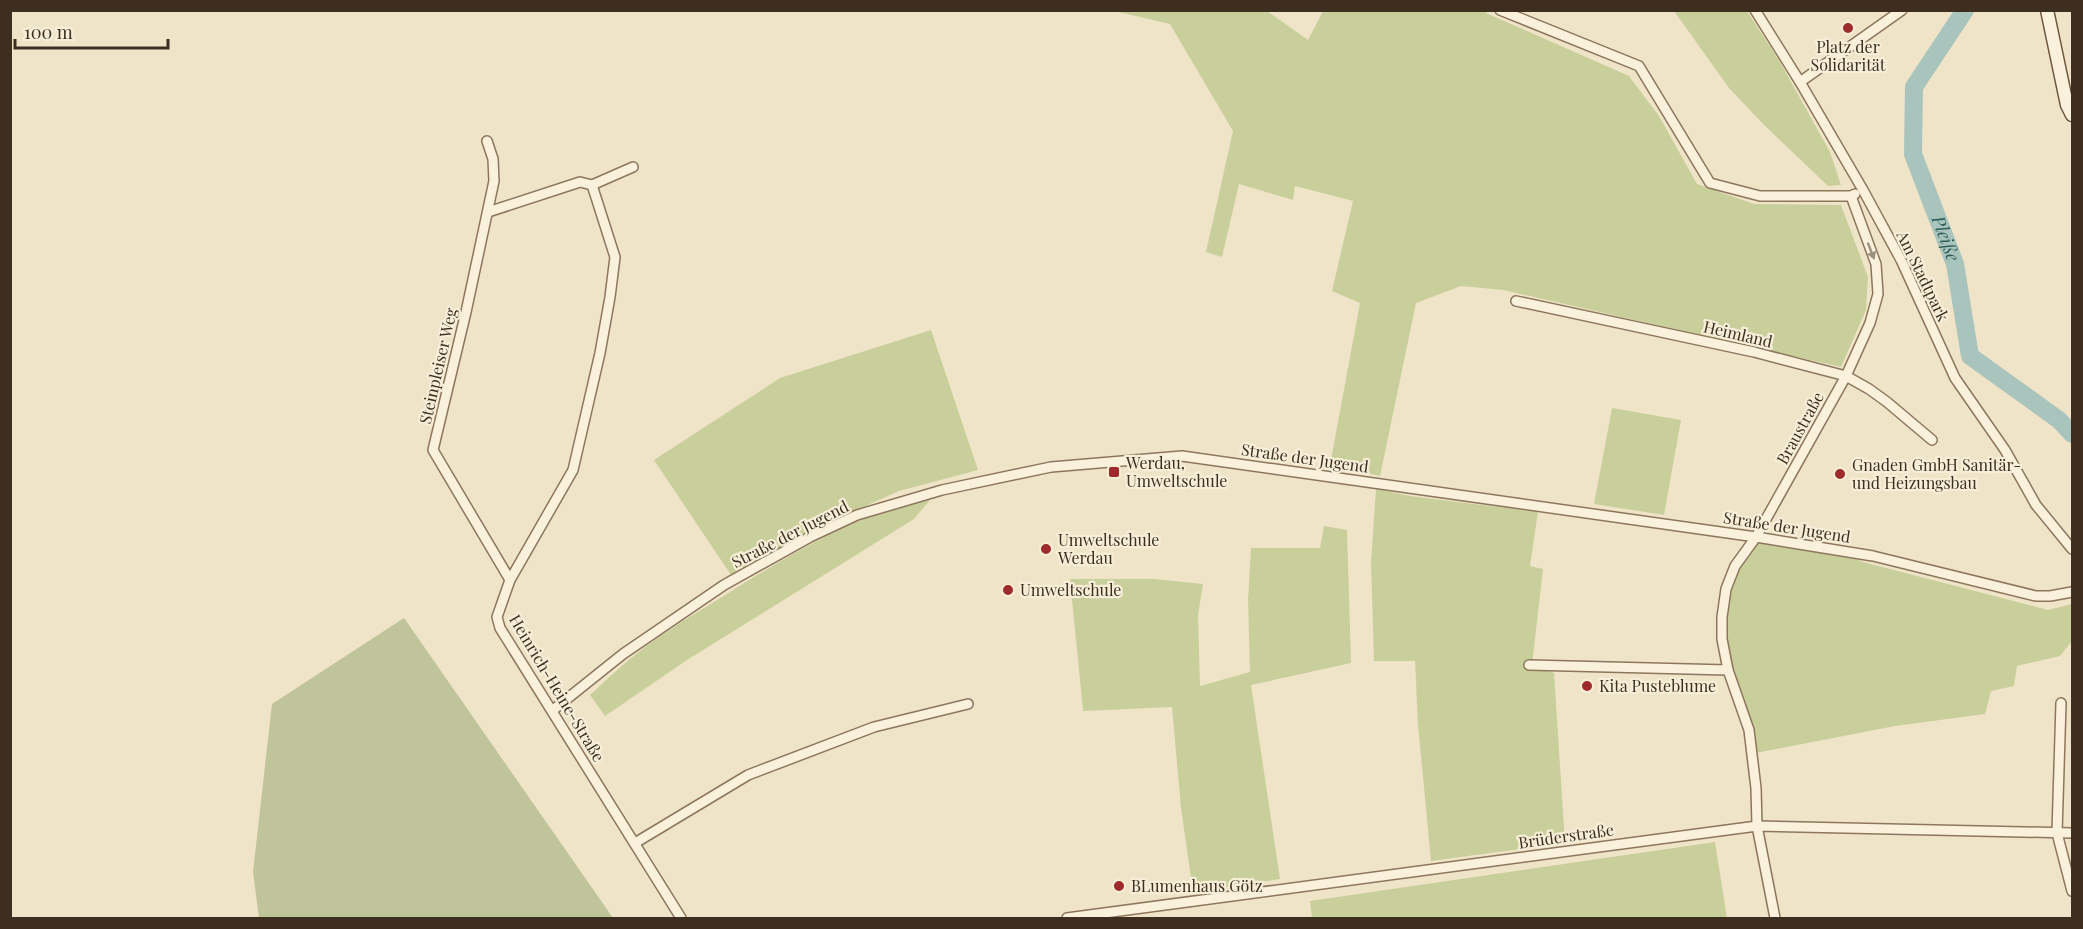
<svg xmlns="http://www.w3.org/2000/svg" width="2083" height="929" font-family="'Playfair Display',serif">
<rect width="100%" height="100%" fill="#f0e4c8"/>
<!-- green -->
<g fill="#c9cf9b">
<path d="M 1114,11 L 1267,11 L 1308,40 L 1323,11 L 1487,11 L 1486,13 L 1629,76 L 1659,116 L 1697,184 L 1754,204 L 1841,205 L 1868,277 L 1866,310 L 1841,367 L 1503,290 L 1461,286 L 1416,303 L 1380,476 L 1330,465 L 1360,303 L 1332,291 L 1353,201 L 1295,186 L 1293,200 L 1239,184 L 1222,257 L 1206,252 L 1233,131 L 1170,24 Z"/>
<path d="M 1674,11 L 1747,11 L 1780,62 L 1830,152 L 1841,185 L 1828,186 L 1762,123 L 1729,88 Z"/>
<path d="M 931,330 L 978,470 L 899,491 L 814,529 L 731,575 L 654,460 L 780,378 Z"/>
<path d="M 1612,408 L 1681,420 L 1664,515 L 1594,504 Z"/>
<path d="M 1376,489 L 1410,496 L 1538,512 L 1530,566 L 1543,569 L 1532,665 L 1554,673 L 1565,843 L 1431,861 L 1418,724 L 1415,661 L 1374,661 L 1371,562 Z"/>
<path d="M 930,500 L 914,519 L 687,660 L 605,716 L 590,695 C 614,672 640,649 668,631 C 688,617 710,605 730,592 C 788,556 862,510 930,500 Z"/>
<path d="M 1324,526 L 1347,530 L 1351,663 L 1251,685 L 1280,879 L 1193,892 L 1181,808 L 1172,707 L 1083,711 L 1070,579 L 1154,579 L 1203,584 L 1198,615 L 1200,686 L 1250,672 L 1248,600 L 1251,548 L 1320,548 Z"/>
<path d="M 1756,537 L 1833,549 L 1863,562 L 2048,610 L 2072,604 L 2072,641 L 2060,656 L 2017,666 L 2014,686 L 1991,691 L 1985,714 L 1895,726 L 1756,753 L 1722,639 L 1726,589 Z"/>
<path d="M 1715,842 L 1727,918 L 1312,918 L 1310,901 Z"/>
</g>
<!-- cemetery -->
<path fill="#bfc49a" d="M 404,618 L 613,918 L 259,918 L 253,872 L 272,704 Z"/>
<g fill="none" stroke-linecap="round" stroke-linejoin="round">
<!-- river -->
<path stroke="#a9c4bc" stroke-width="18" id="s1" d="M 1965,10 L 1914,87 L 1913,154 L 1955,264 L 1970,356 L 2059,420 L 2072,434"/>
<defs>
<g id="street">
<path d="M 1500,10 L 1639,66 L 1710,183 L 1760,196 L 1851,196 L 1855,194"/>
<path d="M 1755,10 L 1800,82 L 1863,190 L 1901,260 L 1955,378 L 2005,450 L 2036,505 L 2072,549"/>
<path d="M 1800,82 L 1902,10"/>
<path d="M 487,141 L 493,159 L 494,181 L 466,312 L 433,450 L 510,580"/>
<path d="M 592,185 L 615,257 L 610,297 L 600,353 L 573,470 L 510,580 L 497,617 L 500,628 L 681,918"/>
<path d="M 488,212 L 580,182 L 592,185 L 633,167"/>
<path d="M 1516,301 L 1754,352 L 1846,376 L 1869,389 L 1887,402 L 1932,440"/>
<path d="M 1529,665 L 1728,670"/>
<path d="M 2061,703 L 2057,833 L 2072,891"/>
<path d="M 553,710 L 623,654 L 724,585 L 810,537 L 857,515 L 942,490 L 1051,467 L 1182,456 L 1756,537 L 1873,556 L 2036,596 L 2050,596 L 2072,592"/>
<path d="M 635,843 L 748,775 L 874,727 L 968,704"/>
<path d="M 1067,918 L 1757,826 L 2072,833"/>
<path d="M 1775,918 L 1757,826 L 1756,788 L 1749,730 L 1728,670 L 1722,639 L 1722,617 L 1726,589 L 1735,566 L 1756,537 L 1846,376 L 1870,323 L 1878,294 L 1876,264 L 1851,196"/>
</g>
<path id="secondary" d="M 2047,10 L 2067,105 L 2072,115"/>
</defs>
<!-- street casing -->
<use href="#street" stroke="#8d765c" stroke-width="12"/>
<!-- secondary casing -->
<use href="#secondary" stroke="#6f573f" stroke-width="15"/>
<!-- street -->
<use href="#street" stroke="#faf1dc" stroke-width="9"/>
<!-- secondary -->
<use href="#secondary" stroke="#faf1dc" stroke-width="12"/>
</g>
<!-- one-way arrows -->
<defs><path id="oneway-solid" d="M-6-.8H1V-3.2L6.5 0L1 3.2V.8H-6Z" transform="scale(1.5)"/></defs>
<use fill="#9c907e" href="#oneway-solid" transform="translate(1871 251) rotate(69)"/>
<!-- markers -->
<g fill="#9e2a2b" stroke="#f7eed8" stroke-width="2">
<circle cx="1848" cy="28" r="6"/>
<rect x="1108" y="466" width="12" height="12" rx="3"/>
<circle cx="1840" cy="474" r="6"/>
<circle cx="1046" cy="549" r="6"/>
<circle cx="1008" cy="590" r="6"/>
<circle cx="1587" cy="686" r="6"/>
<circle cx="1119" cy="886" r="6"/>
</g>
<g text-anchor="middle" stroke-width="4.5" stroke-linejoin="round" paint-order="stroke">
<!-- poi labels -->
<g font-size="16" fill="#3d2e20" stroke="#f7eed8" text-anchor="start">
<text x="1848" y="53" text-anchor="middle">Platz der<tspan x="1848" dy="18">Solidarität</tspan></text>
<text x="1126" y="469">Werdau,<tspan x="1126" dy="18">Umweltschule</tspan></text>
<text x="1852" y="471">Gnaden GmbH Sanitär-<tspan x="1852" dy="18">und Heizungsbau</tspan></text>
<text x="1058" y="546">Umweltschule<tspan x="1058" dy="18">Werdau</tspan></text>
<text x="1020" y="596">Umweltschule</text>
<text x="1599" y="692">Kita Pusteblume</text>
<text x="1131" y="892">BLumenhaus Götz</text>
</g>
<!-- street labels -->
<g font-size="16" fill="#3d2e20" stroke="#f7eed8">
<text transform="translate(1923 276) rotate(64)" y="6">Am Stadtpark</text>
<text transform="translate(1738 334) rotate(13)" y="6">Heimland</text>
<text transform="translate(438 366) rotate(-77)" y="6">Steinpleiser Weg</text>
<text transform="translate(1800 428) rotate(-61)" y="6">Braustraße</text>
<text transform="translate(1305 458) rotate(8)" y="6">Straße der Jugend</text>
<text transform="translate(1787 527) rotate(9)" y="6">Straße der Jugend</text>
<text transform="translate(790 534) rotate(-27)" y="6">Straße der Jugend</text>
<text transform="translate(557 688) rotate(59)" y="6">Heinrich-Heine-Straße</text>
<text transform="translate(1566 836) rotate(-8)" y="6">Brüderstraße</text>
</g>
<!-- water labels -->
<g font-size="18" font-style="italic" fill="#2f5d5a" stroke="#f7eed8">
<text dy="6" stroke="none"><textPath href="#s1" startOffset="250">Pleiße</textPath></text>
</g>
</g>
<!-- border -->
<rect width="2083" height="929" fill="none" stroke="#3d2e20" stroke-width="24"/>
<!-- scale -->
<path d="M15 39v9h153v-9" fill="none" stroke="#3d2e20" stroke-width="3"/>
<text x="24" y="39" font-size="18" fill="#3d2e20" stroke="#f7eed8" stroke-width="4.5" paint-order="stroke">100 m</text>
</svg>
